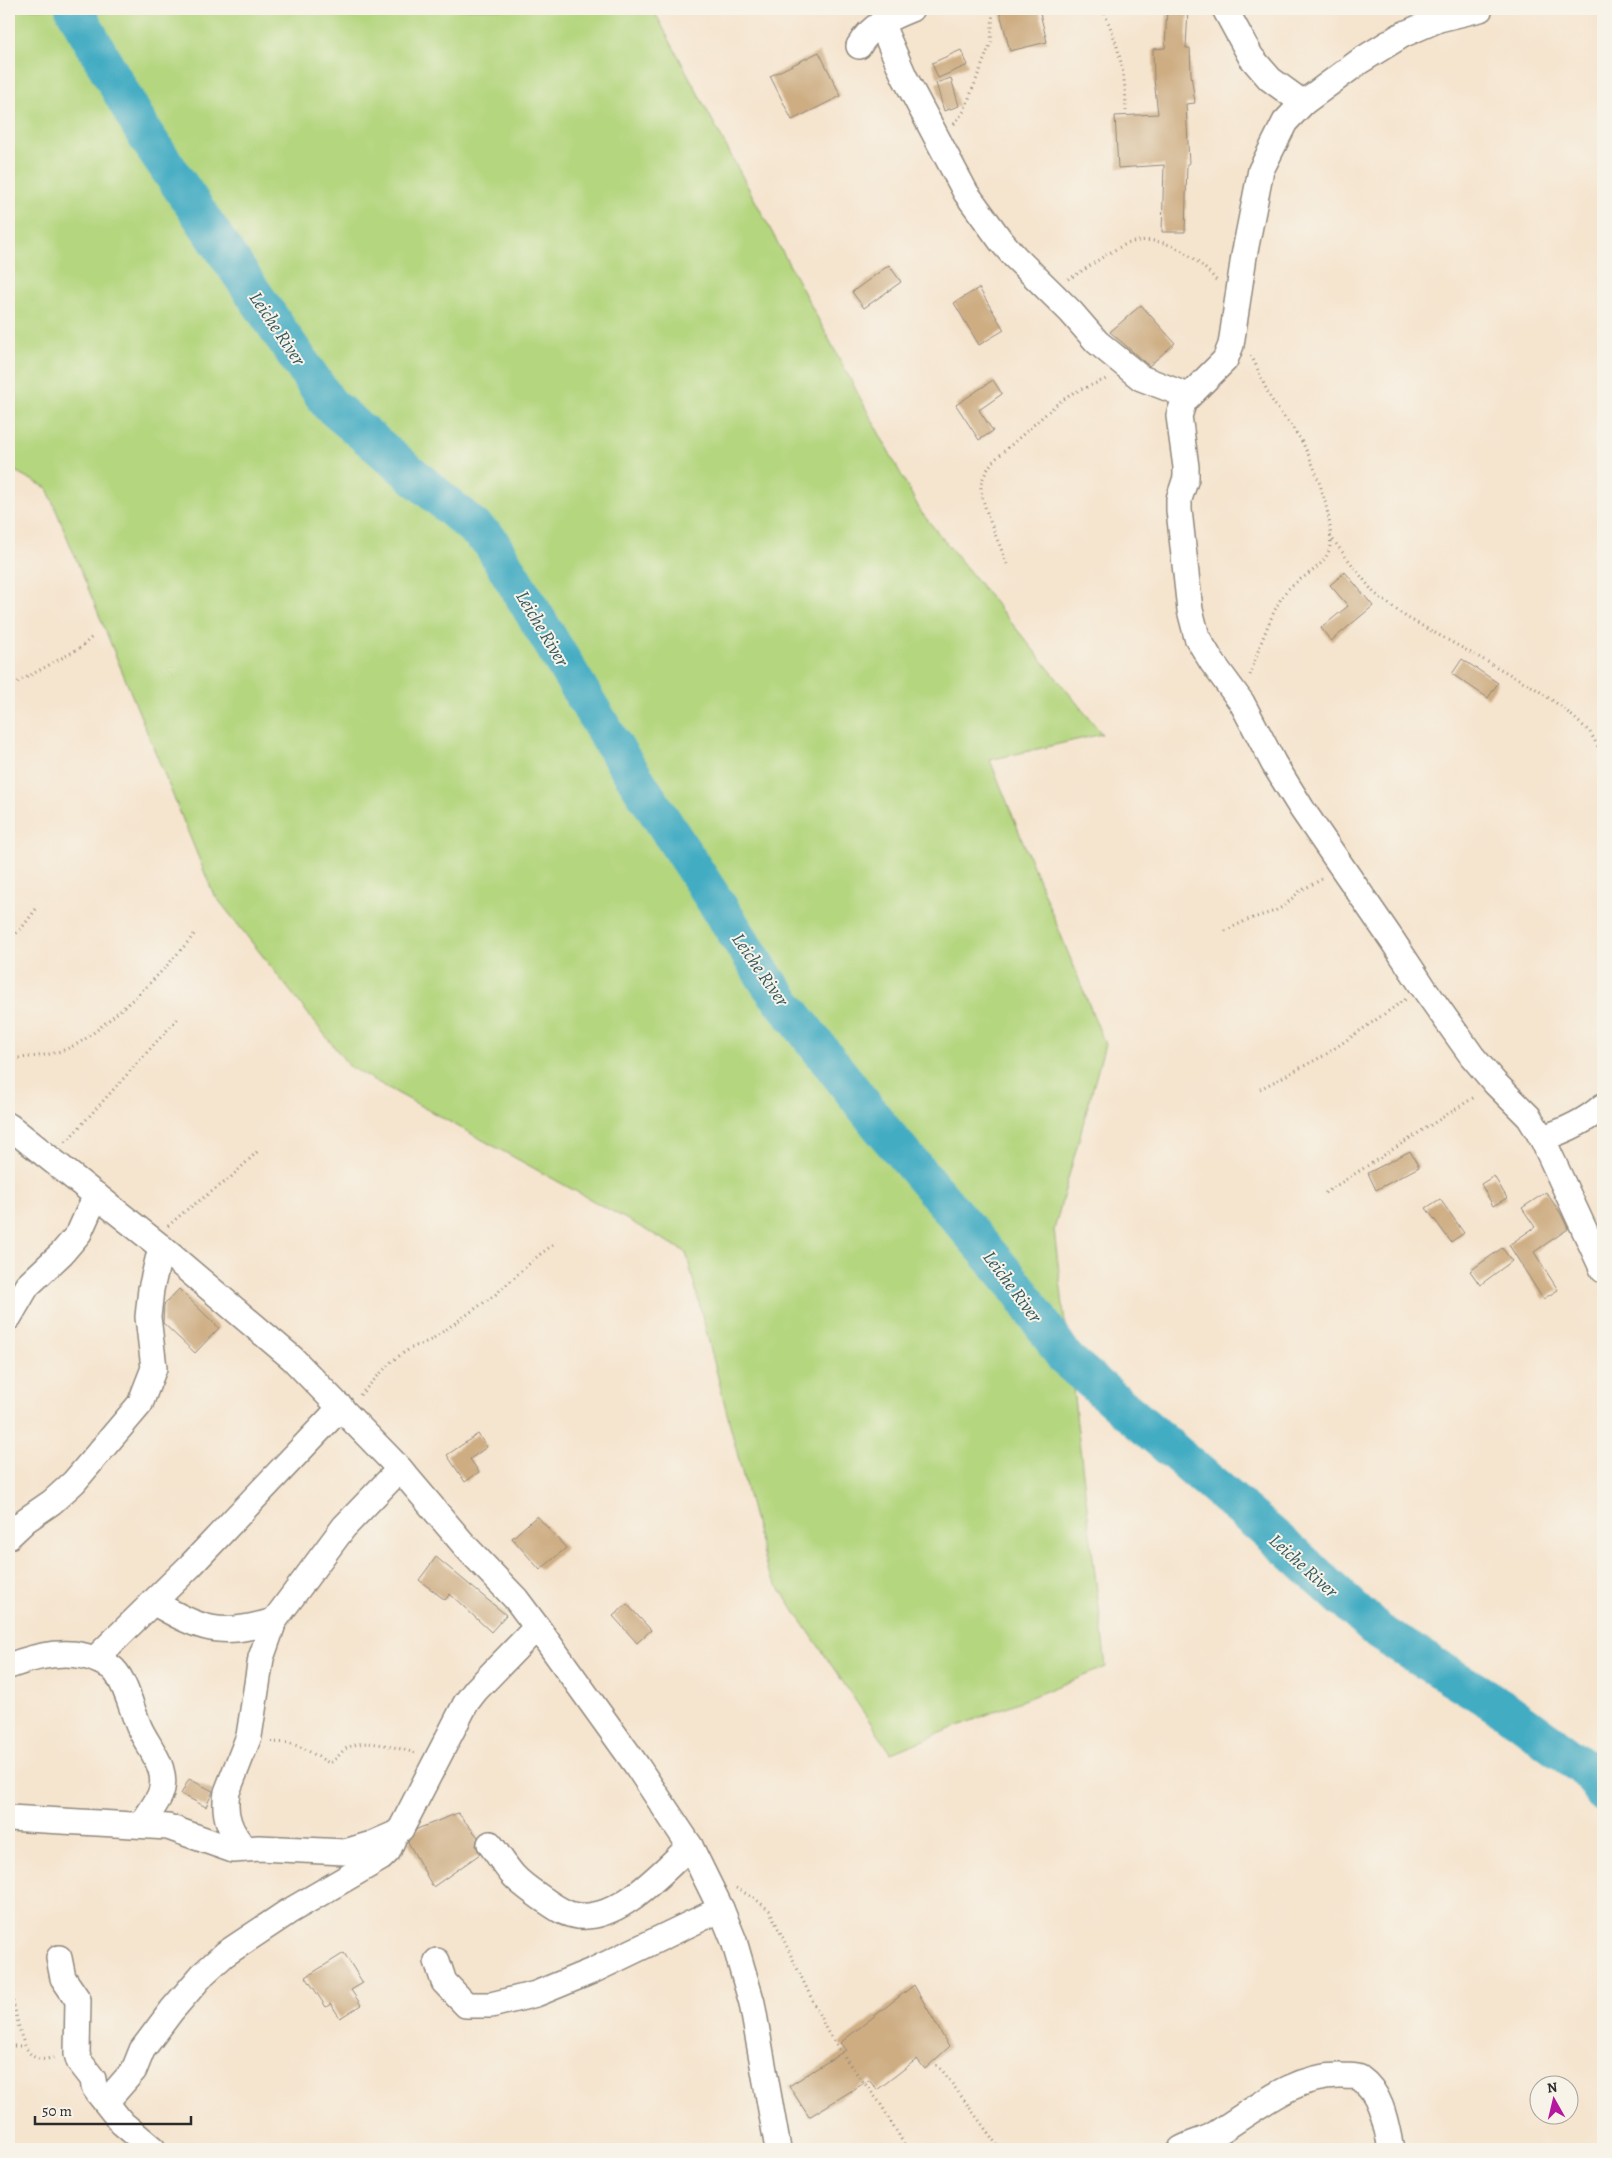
<svg xmlns="http://www.w3.org/2000/svg" width="1612" height="2158" font-family="Alegreya,serif">
<rect width="100%" height="100%" fill="#f7f3e8"/>
<filter id="ink" filterUnits="userSpaceOnUse"><feTurbulence type="fractalNoise" baseFrequency=".02" numOctaves="2"/><feDisplacementMap in="SourceGraphic" scale="10" xChannelSelector="R" yChannelSelector="G"/><feConvolveMatrix kernelMatrix="1 2 1 2 8 2 1 2 1" color-interpolation-filters="sRGB"/></filter>
<filter id="wash" filterUnits="userSpaceOnUse"><feTurbulence type="fractalNoise" baseFrequency=".0096" numOctaves="4" result="noise"/><feDisplacementMap in="SourceGraphic" scale="20" xChannelSelector="R" yChannelSelector="G"/><feGaussianBlur stdDeviation="1.12" result="paint"/><feColorMatrix in="noise" values="0 0 0 0 0 0 0 0 0 0 0 0 0 0 0 0 0 1.4 0 .05"/><feComposite in="paint" operator="in"/></filter>
<g filter="url(#wash)">
<rect width="100%" height="100%" fill="#f5e4ce"/>
<!-- green -->
<path fill="#b4d67e" stroke="#708054" d="M 9,9 L 653,9 L 921,512 L 1102,734 L 990,760 L 1105,1044 L 1054,1230 L 1106,1667 L 891,1753 L 767,1570 L 686,1252 L 350,1067 L 213,893 L 47,488 L 9,468 Z"/>
<g fill="none" stroke-linecap="round" stroke-linejoin="round">
<!-- river -->
<path stroke="#43acc3" stroke-width="38" d="M 74,9 L 144,133 L 329,404 L 490,541 L 612,743 L 769,984 L 883,1130 L 1017,1287 L 1066,1359 L 1288,1549 L 1379,1632 L 1506,1710 L 1586,1769 L 1603,1793"/>
</g>
<g id="blocks">
<!-- building -->
<g fill="#cead83">
<path d="M 999,9 L 1039,9 L 1047,42 L 1010,51 Z"/>
<path d="M 1167,9 L 1188,9 L 1186,48 L 1190,48 L 1191,74 L 1195,103 L 1186,104 L 1189,164 L 1187,164 L 1185,232 L 1162,232 L 1164,165 L 1118,168 L 1115,116 L 1158,114 L 1154,80 L 1153,49 L 1165,48 Z"/>
<path d="M 961,50 L 968,65 L 938,78 L 932,63 Z"/>
<path d="M 819,52 L 841,96 L 792,120 L 770,76 Z"/>
<path d="M 951,78 L 959,106 L 944,111 L 936,83 Z"/>
<path d="M 889,265 L 901,282 L 864,308 L 852,292 Z"/>
<path d="M 979,288 L 1004,330 L 979,345 L 954,303 Z"/>
<path d="M 1141,305 L 1175,343 L 1149,366 L 1110,332 Z"/>
<path d="M 993,380 L 1002,394 L 979,410 L 993,431 L 979,440 L 956,405 Z"/>
<path d="M 1345,572 L 1373,606 L 1331,641 L 1321,628 L 1348,606 L 1330,585 Z"/>
<path d="M 1462,659 L 1498,683 L 1488,698 L 1452,674 Z"/>
<path d="M 1410,1151 L 1419,1167 L 1376,1190 L 1368,1173 Z"/>
<path d="M 1494,1176 L 1507,1198 L 1493,1206 L 1481,1184 Z"/>
<path d="M 1546,1192 L 1561,1214 L 1568,1229 L 1534,1252 L 1558,1290 L 1543,1299 L 1509,1245 L 1535,1227 L 1522,1208 Z"/>
<path d="M 1440,1199 L 1464,1233 L 1451,1242 L 1426,1208 Z"/>
<path d="M 1502,1248 L 1512,1261 L 1480,1285 L 1470,1271 Z"/>
<path d="M 179,1289 L 219,1328 L 195,1353 L 163,1323 L 164,1305 Z"/>
<path d="M 478,1434 L 487,1447 L 470,1459 L 479,1472 L 465,1482 L 447,1455 Z"/>
<path d="M 537,1516 L 566,1548 L 540,1570 L 512,1538 Z"/>
<path d="M 436,1557 L 506,1615 L 491,1632 L 450,1594 L 445,1600 L 419,1580 Z"/>
<path d="M 627,1604 L 651,1630 L 637,1643 L 613,1616 Z"/>
<path d="M 189,1779 L 213,1791 L 206,1807 L 181,1794 Z"/>
<path d="M 458,1813 L 478,1837 L 476,1845 L 480,1854 L 433,1887 L 408,1842 L 417,1829 Z"/>
<path d="M 344,1953 L 363,1983 L 351,1990 L 361,2005 L 340,2018 L 331,2004 L 326,2007 L 306,1977 Z"/>
<path d="M 914,1985 L 949,2047 L 925,2069 L 917,2059 L 877,2090 L 869,2080 L 809,2117 L 789,2086 L 846,2050 L 840,2043 Z"/>
</g>
</g>
</g>
<g filter="url(#ink)">
<use href="#blocks" fill-opacity="0" stroke="#90887c" stroke-width="1"/>
<g fill="none" stroke-linecap="round" stroke-linejoin="round">
<defs>
<g id="minor">
<path d="M 1225,9 L 1251,57 L 1270,79 L 1303,103"/>
<path d="M 1480,9 L 1439,19 L 1402,35 L 1360,61 L 1303,103 L 1285,122 L 1261,170 L 1244,256 L 1231,345 L 1225,360 L 1184,401 L 1179,416 L 1186,467 L 1186,478 L 1179,499 L 1179,510 L 1190,610 L 1197,637 L 1212,662 L 1242,703 L 1274,764 L 1302,809 L 1392,940 L 1423,987 L 1472,1056 L 1495,1083 L 1529,1117 L 1542,1138 L 1603,1270"/>
<path d="M 881,23 L 904,76 L 966,193 L 1001,241 L 1015,257 L 1071,312 L 1097,342 L 1141,378 L 1188,396"/>
<path d="M 859,46 C 870,26 891,17 911,9"/>
<path d="M 9,1126 L 161,1247 L 292,1358 L 400,1469 L 466,1547 L 516,1599 L 537,1627 L 637,1766 L 690,1846 L 721,1909 L 734,1941 L 752,2003 L 778,2149"/>
<path d="M 1542,1138 C 1565,1131 1585,1122 1603,1106"/>
<path d="M 9,1317 L 27,1286 L 62,1253 L 79,1233 L 96,1195"/>
<path d="M 9,1536 L 26,1520 L 52,1502 L 74,1482 L 140,1404 L 154,1368 L 148,1317 L 151,1289 L 161,1247"/>
<path d="M 153,1602 C 202,1630 218,1637 274,1621"/>
<path d="M 95,1659 L 191,1565 L 341,1407"/>
<path d="M 9,1666 C 38,1655 72,1647 101,1662 C 105,1664 111,1666 114,1670 C 126,1682 132,1712 140,1729 C 150,1750 170,1770 160,1795 C 155,1806 147,1815 142,1825"/>
<path d="M 9,1818 L 168,1827 L 233,1850 L 259,1848 L 345,1852 L 372,1844 L 395,1834 L 401,1829 L 466,1703 L 476,1690 L 537,1627"/>
<path d="M 490,1844 C 498,1854 505,1866 513,1875 C 522,1885 533,1892 543,1899 C 552,1905 562,1913 573,1915 C 616,1925 662,1872 690,1846"/>
<path d="M 245,1849 C 230,1832 223,1815 227,1792 L 249,1736 L 261,1658 L 274,1621 L 344,1527 L 400,1469"/>
<path d="M 59,1958 L 63,1978 L 78,2000 L 77,2054 L 79,2061 L 93,2079 L 94,2087 L 99,2094 L 122,2123 L 153,2149"/>
<path d="M 437,1961 L 444,1982 L 466,2005 L 491,2005 L 536,1994 L 592,1971 L 721,1909"/>
<path d="M 106,2102 L 134,2070 L 142,2050 L 172,2010 L 203,1974 L 225,1954 L 288,1912 L 381,1858 L 388,1851 L 393,1839"/>
<path d="M 1181,2149 C 1191,2143 1203,2141 1212,2136 C 1253,2112 1291,2075 1341,2076 C 1347,2077 1355,2075 1360,2078 C 1382,2093 1386,2125 1391,2149"/>
</g>
</defs>
<!-- minor casing -->
<use href="#minor" stroke="#90887c" stroke-width="28"/>
<!-- path -->
<g stroke="#90887c" stroke-width="3" stroke-dasharray="1 4" stroke-linecap="butt">
<path d="M 1102,9 C 1118,40 1126,75 1126,111"/>
<path d="M 954,124 L 964,111 L 991,42 L 993,9"/>
<path d="M 1068,279 C 1086,270 1102,256 1120,247 C 1157,228 1194,254 1217,281"/>
<path d="M 1330,536 L 1374,593 L 1406,617 L 1533,687 L 1562,707 L 1590,732 L 1603,756"/>
<path d="M 1007,564 C 1001,547 980,502 981,486 C 982,477 988,469 992,462 L 1058,403 L 1073,393 L 1106,379"/>
<path d="M 1250,675 C 1257,653 1271,613 1284,594 C 1296,578 1319,572 1328,553 C 1339,529 1313,458 1299,437 C 1290,423 1278,411 1270,397 C 1263,383 1258,369 1251,355"/>
<path d="M 9,687 L 80,648 L 92,637"/>
<path d="M 1225,931 L 1247,920 L 1275,911 L 1284,906 L 1300,891 L 1324,878"/>
<path d="M 9,940 L 21,929 L 36,909"/>
<path d="M 9,1059 C 29,1057 54,1056 73,1046 C 86,1040 98,1029 110,1019 C 142,993 170,964 196,932"/>
<path d="M 1260,1089 L 1325,1055 L 1406,999"/>
<path d="M 66,1142 L 179,1017"/>
<path d="M 1325,1193 L 1476,1096"/>
<path d="M 168,1226 L 185,1211 L 229,1179 L 259,1150"/>
<path d="M 360,1395 L 393,1360 L 411,1348 L 431,1340 L 496,1294 L 539,1255 L 556,1243"/>
<path d="M 271,1742 L 289,1743 L 303,1748 L 329,1763 C 337,1760 340,1752 347,1748 C 366,1737 396,1748 416,1753"/>
<path d="M 736,1888 L 754,1898 L 770,1911 L 827,2031 L 851,2066 L 880,2103 L 907,2149"/>
<path d="M 9,1992 C 21,2014 17,2074 56,2056"/>
<path d="M 9,2046 L 24,2046"/>
<path d="M 936,2065 L 942,2070 L 1000,2149"/>
</g>
<!-- minor -->
<use href="#minor" stroke="#fff" stroke-width="25"/>
</g>
</g>
<g text-anchor="middle" stroke-width="4" stroke-linejoin="round" paint-order="stroke">
<!-- water labels -->
<g font-size="19" font-style="italic" fill="#335860" stroke="#f7f3e8">
<text transform="translate(278 328) rotate(56)" y="7">Leiche River</text>
<text transform="translate(543 628) rotate(59)" y="7">Leiche River</text>
<text transform="translate(761 969) rotate(55)" y="7">Leiche River</text>
<text transform="translate(1013 1286) rotate(53)" y="7">Leiche River</text>
<text transform="translate(1304 1565) rotate(42)" y="7">Leiche River</text>
</g>
</g>
<!-- margin -->
<rect width="1612" height="2158" fill="none" stroke="#f7f3e8" stroke-width="30"/>
<!-- north arrow -->
<g transform="translate(1554 2100) rotate(352)"><circle r="24" fill="#f7f3e8" stroke="#a5a39c"/>
<path d="M0-4L9 19L0 12L-9 19Z" fill="#b5179e"/>
<text y="-8" font-size="14" font-weight="bold" text-anchor="middle" fill="#2b2b2b">N</text>
</g>
<!-- scale -->
<path d="M35 2116v8h156v-8" fill="none" stroke="#2b2b2b" stroke-width="2.5"/>
<text x="42" y="2116" font-size="15" fill="#2b2b2b" stroke="#f7f3e8" stroke-width="4" paint-order="stroke">50 m</text>
</svg>
